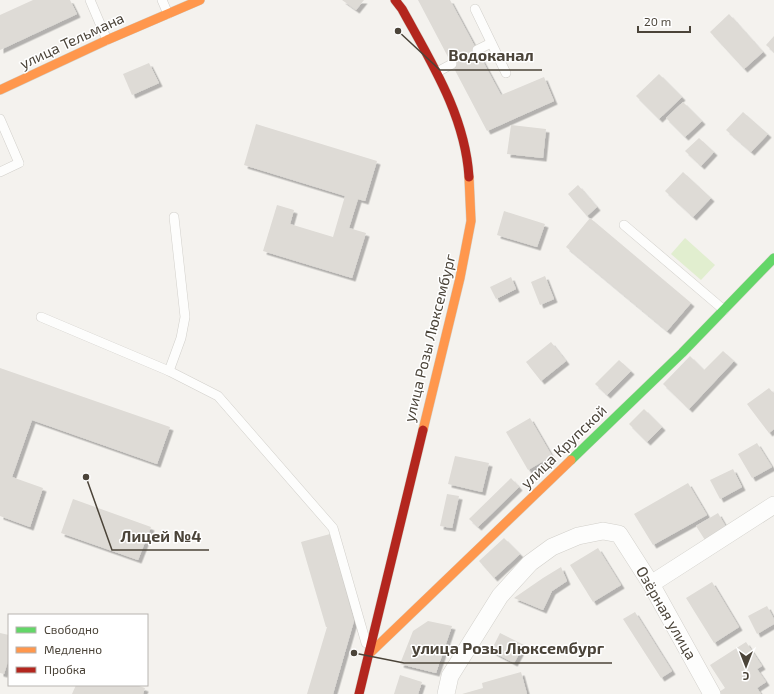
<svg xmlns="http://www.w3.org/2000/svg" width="774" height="694" font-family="'Exo 2',sans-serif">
<defs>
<filter id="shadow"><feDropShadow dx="3.5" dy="3.5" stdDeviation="0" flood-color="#0004"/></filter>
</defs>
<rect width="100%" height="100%" fill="#f4f2ee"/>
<!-- green -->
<path fill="#e1eecf" d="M 685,238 L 715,265 L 701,280 L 671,254 Z"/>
<!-- building -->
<g fill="#dedbd6" filter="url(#shadow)">
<path d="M 33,0 L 70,0 L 77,14 L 0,50 L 0,15 Z"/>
<path d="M 342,0 L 364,0 L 356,10 Z"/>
<path d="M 418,0 L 450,0 L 501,95 L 544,77 L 554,101 L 487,131 Z"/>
<path d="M 729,14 L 763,52 L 744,69 L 710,32 Z"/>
<path d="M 774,36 L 774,52 L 766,45 Z"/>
<path d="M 149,63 L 159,83 L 132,95 L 123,74 Z"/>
<path d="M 659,74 L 682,97 L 659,119 L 636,96 Z"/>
<path d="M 683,102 L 702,121 L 685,137 L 666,118 Z"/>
<path d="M 743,112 L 768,134 L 751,152 L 726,130 Z"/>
<path d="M 256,124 L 377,161 L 365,201 L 358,199 L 349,228 L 366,233 L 352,278 L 263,251 L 277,205 L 294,210 L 290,224 L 333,237 L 345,196 L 244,165 Z"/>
<path d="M 511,125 L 546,129 L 543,158 L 507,154 Z"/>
<path d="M 699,138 L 714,152 L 701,166 L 685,151 Z"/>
<path d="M 683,172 L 711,198 L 693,217 L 665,191 Z"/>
<path d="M 578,185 L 597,207 L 587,216 L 568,194 Z"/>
<path d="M 504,211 L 545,224 L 537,247 L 497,235 Z"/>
<path d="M 590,218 L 691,303 L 667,331 L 566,247 Z"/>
<path d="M 545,276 L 554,299 L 540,305 L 531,282 Z"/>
<path d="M 511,277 L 516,289 L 496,299 L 490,287 Z"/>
<path d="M 551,342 L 566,361 L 541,381 L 526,362 Z"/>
<path d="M 723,351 L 734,361 L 689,409 L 663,384 L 690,356 L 704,370 Z"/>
<path d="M 619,360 L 631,371 L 607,395 L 595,384 Z"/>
<path d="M 0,368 L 170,427 L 157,464 L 32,420 L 12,477 L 43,488 L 30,527 L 0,516 Z"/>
<path d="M 769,388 L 774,394 L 774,429 L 769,433 L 747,404 Z"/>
<path d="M 644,409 L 662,427 L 647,442 L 629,424 Z"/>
<path d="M 530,418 L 552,456 L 528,470 L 506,432 Z"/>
<path d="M 757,443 L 772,467 L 752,478 L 738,454 Z"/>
<path d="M 455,456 L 489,463 L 482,492 L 448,484 Z"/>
<path d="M 733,469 L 742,487 L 720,499 L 710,480 Z"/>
<path d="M 511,478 L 519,487 L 478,527 L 469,519 Z"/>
<path d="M 688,483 L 707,515 L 653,545 L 634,514 Z"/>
<path d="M 447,494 L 459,496 L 452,528 L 440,526 Z"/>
<path d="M 73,499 L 151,527 L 138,560 L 61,533 Z"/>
<path d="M 718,513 L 726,527 L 705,540 L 696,526 Z"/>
<path d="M 330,534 L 354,621 L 333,694 L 307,694 L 327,627 L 326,627 L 301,542 Z"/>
<path d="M 504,538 L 520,554 L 494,578 L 479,561 Z"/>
<path d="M 598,548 L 621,585 L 593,602 L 570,565 Z"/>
<path d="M 561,567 L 567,581 L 552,591 L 543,610 L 514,598 L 543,578 Z"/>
<path d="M 712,582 L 739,627 L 714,643 L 686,598 Z"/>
<path d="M 767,606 L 774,619 L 774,624 L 757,634 L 748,616 Z"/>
<path d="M 635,612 L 672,671 L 661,678 L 623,619 Z"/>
<path d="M 428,621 L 452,626 L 436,673 L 400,664 L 413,631 Z"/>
<path d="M 0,633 L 9,635 L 9,658 L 4,674 L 0,673 Z"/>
<path d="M 500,633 L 524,645 L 514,663 L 491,651 Z"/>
<path d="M 746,642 L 762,666 L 757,669 L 766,682 L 757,688 L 761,694 L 720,694 L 719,692 L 725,688 L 710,665 Z"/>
<path d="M 521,672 L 527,694 L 462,694 L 483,688 L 482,683 Z"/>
<path d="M 400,675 L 422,682 L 418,694 L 394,694 Z"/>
<path d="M 76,685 L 136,685 L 145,688 L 143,694 L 72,694 Z"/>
</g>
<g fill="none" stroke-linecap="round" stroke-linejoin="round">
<defs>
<g id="lane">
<path d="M 90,0 L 107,40"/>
<path d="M 162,0 L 168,14"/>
<path d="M 475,9 L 506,73"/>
<path d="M 477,50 L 491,43"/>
<path d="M 437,72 L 452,64"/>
<path d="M 0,119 L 19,163 L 0,172"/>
<path d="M 624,225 L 724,310"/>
<path d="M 41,317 L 169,371 L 218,396 L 333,528 L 366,643"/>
<path d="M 169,371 L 181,338 L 185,317 L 174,217"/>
</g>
<g id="street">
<path d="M 651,584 L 774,505"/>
<path d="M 446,694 L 450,676 L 500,596 L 530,563 L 552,547 L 578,536 L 603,531 L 619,534 L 651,584 L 712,694"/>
</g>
<path id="fast" d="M 571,460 L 682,353 L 774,258"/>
<g id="slow">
<path d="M 0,90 L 107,40 L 200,0"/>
<path d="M 423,430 L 460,278 L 471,221 L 469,177"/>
<path d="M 369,654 L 571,460"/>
</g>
<g id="jam">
<path d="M 395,0 L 402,9 C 431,62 465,115 469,177"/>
<path d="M 359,694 L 423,430"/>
</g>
</defs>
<!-- lane casing -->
<use href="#lane" stroke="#d2d0cb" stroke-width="10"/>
<!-- street casing -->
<use href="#street" stroke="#d2d0cb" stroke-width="18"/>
<!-- fast casing -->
<use href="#fast" stroke="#d3cfc5" stroke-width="10"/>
<!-- slow casing -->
<use href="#slow" stroke="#d3cfc5" stroke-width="10"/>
<!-- jam casing -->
<use href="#jam" stroke="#d3cfc5" stroke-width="10"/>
<!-- lane -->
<use href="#lane" stroke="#fdfdfc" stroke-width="9"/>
<!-- street -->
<use href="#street" stroke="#fdfdfc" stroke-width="17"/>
<!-- fast -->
<use href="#fast" stroke="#63d668" stroke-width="9"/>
<!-- slow -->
<use href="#slow" stroke="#ff974d" stroke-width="9"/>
<!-- jam -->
<use href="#jam" stroke="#b3261e" stroke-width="9"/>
</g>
<g text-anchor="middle" stroke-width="3" stroke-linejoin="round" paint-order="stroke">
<!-- street labels -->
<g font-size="15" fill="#4b4439" stroke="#fff">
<text transform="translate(72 41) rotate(-25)" y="5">улица Тельмана</text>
<text transform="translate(430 338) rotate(-76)" y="5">улица Розы Люксембург</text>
<text transform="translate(564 447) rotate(-44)" y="5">улица Крупской</text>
<text transform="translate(666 613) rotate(60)" y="5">Озёрная улица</text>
</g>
</g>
<!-- callouts -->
<path fill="none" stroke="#4b4439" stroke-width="1.5" d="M398 31L440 70H542M86 477L112 550H209M354 653L404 663H612"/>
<g fill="#4b4439" stroke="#fff" stroke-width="1.5">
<circle cx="398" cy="31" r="4"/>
<circle cx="86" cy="477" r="4"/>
<circle cx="354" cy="653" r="4"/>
</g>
<g font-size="16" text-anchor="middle" font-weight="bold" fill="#4b4439" stroke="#fff" stroke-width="3" stroke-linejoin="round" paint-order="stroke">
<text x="491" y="61">Водоканал</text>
<text x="161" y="542">Лицей №4</text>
<text x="508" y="654">улица Розы Люксембург</text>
</g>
<!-- legend -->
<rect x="8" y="614" width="140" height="72" fill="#ffffff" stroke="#b7b4b0"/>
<rect x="16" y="627" width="20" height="6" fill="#63d668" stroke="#b7b4b0"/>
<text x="44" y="634" font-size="12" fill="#4b4439">Свободно</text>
<rect x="16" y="647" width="20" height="6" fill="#ff974d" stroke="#b7b4b0"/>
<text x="44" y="654" font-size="12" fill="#4b4439">Медленно</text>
<rect x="16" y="667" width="20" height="6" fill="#b3261e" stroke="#b7b4b0"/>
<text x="44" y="674" font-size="12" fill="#4b4439">Пробка</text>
<!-- north arrow -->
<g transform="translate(746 666) rotate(180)" stroke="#ffffff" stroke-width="3" paint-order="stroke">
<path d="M0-3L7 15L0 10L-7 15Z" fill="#4b4439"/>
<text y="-6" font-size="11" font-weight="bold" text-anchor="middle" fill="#4b4439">С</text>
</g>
<!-- scale -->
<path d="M638 26v6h52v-6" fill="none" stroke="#4b4439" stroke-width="2"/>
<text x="644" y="26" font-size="12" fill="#4b4439" stroke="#ffffff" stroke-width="3" paint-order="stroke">20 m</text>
</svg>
